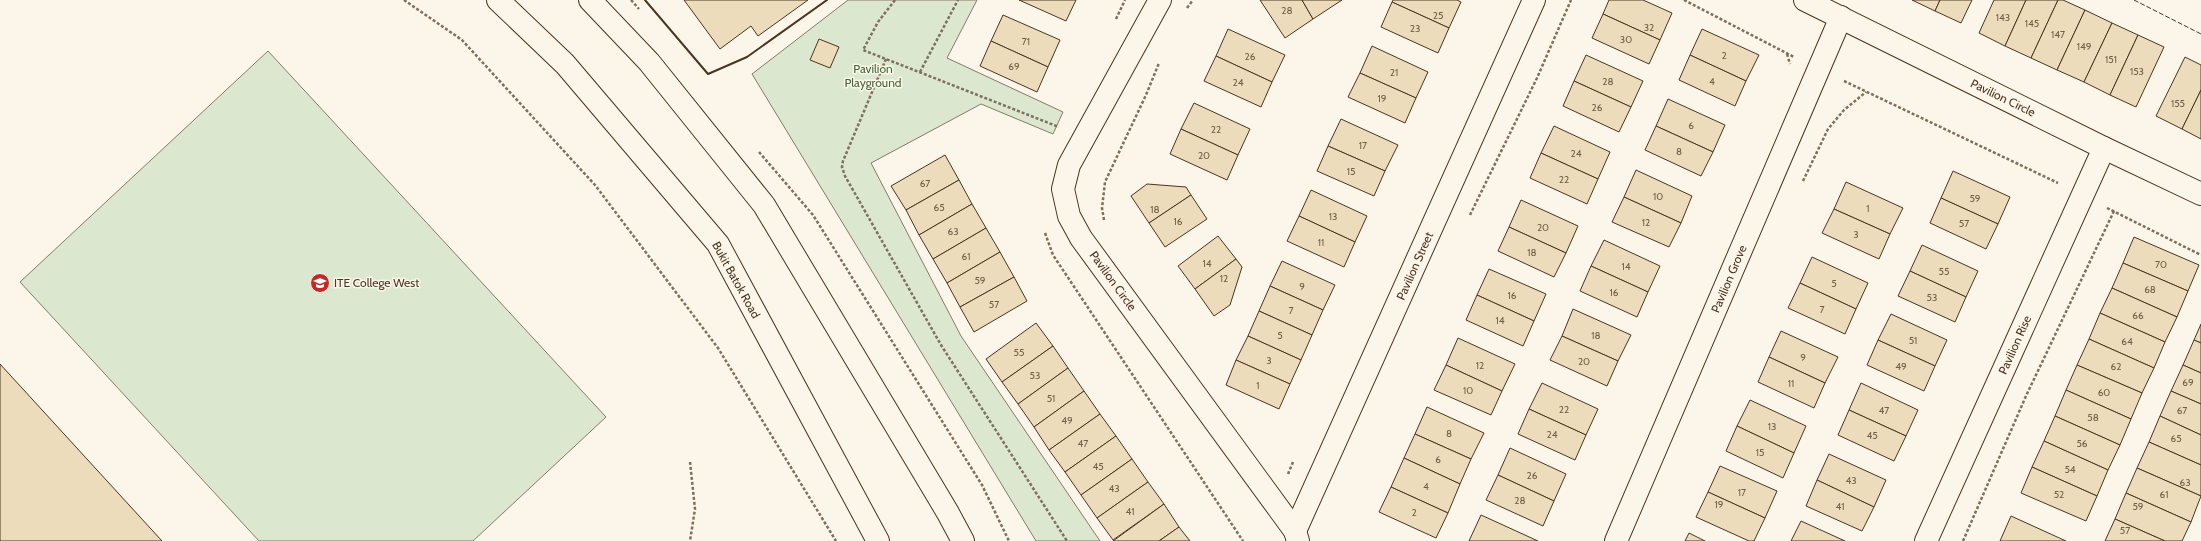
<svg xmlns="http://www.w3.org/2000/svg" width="2201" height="541" font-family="Cabin,sans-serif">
<rect width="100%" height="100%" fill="#fbf6e9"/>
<!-- green -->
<g fill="#dce7d0" stroke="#887966">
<path d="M 848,0 L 977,0 L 947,58 L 1063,112 L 1053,134 L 981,104 L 871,163 L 961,336 L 1100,541 L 1036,541 L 752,74 Z"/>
<path d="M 268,51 L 606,417 L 473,541 L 259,541 L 20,282 Z"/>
</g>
<!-- building -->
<g fill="#ecdcbc" stroke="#4a3520">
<path d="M 684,0 L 808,0 L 758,36 L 751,26 L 720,49 Z"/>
<path d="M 1019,0 L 1076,0 L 1066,21 Z"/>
<path d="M 1260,0 L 1302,0 L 1313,19 L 1285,38 Z"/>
<path d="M 1302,0 L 1342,0 L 1313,19 Z"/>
<path d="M 1393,0 L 1457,0 L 1461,2 L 1449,28 L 1392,2 Z"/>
<path d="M 1609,0 L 1643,0 L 1672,13 L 1660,40 L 1603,14 Z"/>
<path d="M 1912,0 L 1940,0 L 1935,11 Z"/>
<path d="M 1940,0 L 1972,0 L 1961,23 L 1935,11 Z"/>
<path d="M 1994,0 L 2026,0 L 2005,46 L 1979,33 Z"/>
<path d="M 2026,0 L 2058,0 L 2031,58 L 2005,46 Z"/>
<path d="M 2058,0 L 2063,0 L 2085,10 L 2057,70 L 2031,58 Z"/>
<path d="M 1392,2 L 1449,28 L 1438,53 L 1381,27 Z"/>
<path d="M 2085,10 L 2112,23 L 2084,82 L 2057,70 Z"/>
<path d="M 1603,14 L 1660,40 L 1649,64 L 1592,38 Z"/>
<path d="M 1003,15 L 1060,40 L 1048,67 L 991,41 Z"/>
<path d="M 2112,23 L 2138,35 L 2110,95 L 2084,82 Z"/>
<path d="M 1228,29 L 1285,55 L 1272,82 L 1216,56 Z"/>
<path d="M 1702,29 L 1759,55 L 1746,81 L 1690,55 Z"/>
<path d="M 2138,35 L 2164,47 L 2136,107 L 2110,95 Z"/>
<path d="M 819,39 L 839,47 L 830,68 L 810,60 Z"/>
<path d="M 991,41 L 1048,67 L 1037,92 L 980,66 Z"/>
<path d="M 1372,46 L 1428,72 L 1416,98 L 1360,73 Z"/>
<path d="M 1586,55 L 1643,81 L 1631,107 L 1574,81 Z"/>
<path d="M 1690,55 L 1746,81 L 1735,106 L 1679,80 Z"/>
<path d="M 1216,56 L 1272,82 L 1261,107 L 1204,81 Z"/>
<path d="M 2185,57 L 2201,65 L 2201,90 L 2182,129 L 2156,116 Z"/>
<path d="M 1360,73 L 1416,98 L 1405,123 L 1348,97 Z"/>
<path d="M 1574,81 L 1631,107 L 1619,132 L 1563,106 Z"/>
<path d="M 2201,90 L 2201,139 L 2182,129 Z"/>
<path d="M 1668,99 L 1725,125 L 1713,152 L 1656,126 Z"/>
<path d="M 1194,103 L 1250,129 L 1238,155 L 1181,129 Z"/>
<path d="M 1341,119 L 1398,145 L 1385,171 L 1328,146 Z"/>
<path d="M 1554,126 L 1610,152 L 1598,179 L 1541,153 Z"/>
<path d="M 1656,126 L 1713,152 L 1701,176 L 1645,150 Z"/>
<path d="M 1181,129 L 1238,155 L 1227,180 L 1170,154 Z"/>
<path d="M 1328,146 L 1385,171 L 1374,196 L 1317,171 Z"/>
<path d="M 1541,153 L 1598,179 L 1587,204 L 1530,178 Z"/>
<path d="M 945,155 L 959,180 L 906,210 L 891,186 Z"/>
<path d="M 1636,170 L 1692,196 L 1681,223 L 1624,197 Z"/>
<path d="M 1953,171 L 2010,197 L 1998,224 L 1941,198 Z"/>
<path d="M 959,180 L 972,204 L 919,235 L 906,210 Z"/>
<path d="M 1846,182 L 1903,208 L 1890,234 L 1834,209 Z"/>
<path d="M 1147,184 L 1186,187 L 1191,195 L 1149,223 L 1131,196 Z"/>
<path d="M 1311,190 L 1367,216 L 1355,242 L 1299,216 Z"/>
<path d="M 1191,195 L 1207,219 L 1165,247 L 1149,223 Z"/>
<path d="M 1624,197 L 1681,223 L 1669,247 L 1612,222 Z"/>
<path d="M 1941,198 L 1998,224 L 1986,249 L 1930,223 Z"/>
<path d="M 1521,200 L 1578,226 L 1566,253 L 1509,227 Z"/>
<path d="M 972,204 L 986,228 L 933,259 L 919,235 Z"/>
<path d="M 1834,209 L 1890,234 L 1879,259 L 1822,233 Z"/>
<path d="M 1299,216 L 1355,242 L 1344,267 L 1287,241 Z"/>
<path d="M 1509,227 L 1566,253 L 1554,277 L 1498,251 Z"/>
<path d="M 986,228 L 1000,252 L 947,283 L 933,259 Z"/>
<path d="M 1218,236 L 1236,259 L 1195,289 L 1178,266 Z"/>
<path d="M 2134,237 L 2199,265 L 2188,291 L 2123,263 Z"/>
<path d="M 1604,240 L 1660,266 L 1648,292 L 1591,266 Z"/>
<path d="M 1922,245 L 1978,271 L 1966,297 L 1910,271 Z"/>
<path d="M 1000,252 L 1014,277 L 960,307 L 947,283 Z"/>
<path d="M 1812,257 L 1868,283 L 1856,309 L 1800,283 Z"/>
<path d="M 1236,259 L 1242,267 L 1230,305 L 1214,316 L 1195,289 Z"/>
<path d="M 1282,261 L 1335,285 L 1323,310 L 1270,286 Z"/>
<path d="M 2123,263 L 2188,291 L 2177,317 L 2112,288 Z"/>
<path d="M 1591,266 L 1648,292 L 1637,317 L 1580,291 Z"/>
<path d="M 1489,269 L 1546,294 L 1534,321 L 1477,295 Z"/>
<path d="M 1910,271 L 1966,297 L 1955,322 L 1898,296 Z"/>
<path d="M 1014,277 L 1027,301 L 974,332 L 960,307 Z"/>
<path d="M 1800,283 L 1856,309 L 1845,334 L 1788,308 Z"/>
<path d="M 1270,286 L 1323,310 L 1312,335 L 1259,311 Z"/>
<path d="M 2112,288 L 2177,317 L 2165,342 L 2100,313 Z"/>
<path d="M 1477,295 L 1534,321 L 1523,346 L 1466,320 Z"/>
<path d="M 1573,309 L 1631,335 L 1618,361 L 1562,336 Z"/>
<path d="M 1259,311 L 1312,335 L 1301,360 L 1248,336 Z"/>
<path d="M 2100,313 L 2165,342 L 2154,368 L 2089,339 Z"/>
<path d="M 1891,314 L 1947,340 L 1935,366 L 1878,340 Z"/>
<path d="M 1036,323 L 1053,346 L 1002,382 L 986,359 Z"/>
<path d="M 2201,324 L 2201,343 L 2194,340 Z"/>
<path d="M 1781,331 L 1838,357 L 1825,383 L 1769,357 Z"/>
<path d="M 1248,336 L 1301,360 L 1290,384 L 1236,360 Z"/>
<path d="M 1562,336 L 1618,361 L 1607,386 L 1550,360 Z"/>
<path d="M 1458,338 L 1515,364 L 1502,391 L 1446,365 Z"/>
<path d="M 2089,339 L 2154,368 L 2142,393 L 2077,365 Z"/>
<path d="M 1878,340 L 1935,366 L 1924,391 L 1867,365 Z"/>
<path d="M 2194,340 L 2201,343 L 2201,373 L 2183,365 Z"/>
<path d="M 1053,346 L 1068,368 L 1018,404 L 1002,382 Z"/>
<path d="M 1769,357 L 1825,383 L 1814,408 L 1758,382 Z"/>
<path d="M 1236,360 L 1290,384 L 1279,409 L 1226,385 Z"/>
<path d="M 0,364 L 162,541 L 0,541 Z"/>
<path d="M 1446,365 L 1502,391 L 1491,415 L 1434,390 Z"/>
<path d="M 2077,365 L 2142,393 L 2131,419 L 2066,390 Z"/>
<path d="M 2183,365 L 2201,373 L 2201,404 L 2171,391 Z"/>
<path d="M 1068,368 L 1084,391 L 1034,427 L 1018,404 Z"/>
<path d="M 1542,383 L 1598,409 L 1586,435 L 1529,409 Z"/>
<path d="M 1861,383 L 1918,410 L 1906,436 L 1849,410 Z"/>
<path d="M 2066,390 L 2131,419 L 2120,445 L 2055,416 Z"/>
<path d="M 1084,391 L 1100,414 L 1049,450 L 1034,427 Z"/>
<path d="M 2171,391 L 2201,404 L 2201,435 L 2160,416 Z"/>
<path d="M 1750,400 L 1806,426 L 1794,453 L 1737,426 Z"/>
<path d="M 1427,407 L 1484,433 L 1471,459 L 1415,434 Z"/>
<path d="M 1529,409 L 1586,435 L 1575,460 L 1518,434 Z"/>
<path d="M 1849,410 L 1906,436 L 1894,461 L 1838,435 Z"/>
<path d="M 1100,414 L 1116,436 L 1065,472 L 1049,450 Z"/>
<path d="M 2055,416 L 2120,445 L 2108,470 L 2044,441 Z"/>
<path d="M 2160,416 L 2201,435 L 2201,465 L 2149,442 Z"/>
<path d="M 1737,426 L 1794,453 L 1783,478 L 1726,451 Z"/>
<path d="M 1415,434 L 1471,459 L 1460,484 L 1404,458 Z"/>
<path d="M 1116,436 L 1132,459 L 1081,495 L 1065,472 Z"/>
<path d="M 2044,441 L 2108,470 L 2097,496 L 2032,467 Z"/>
<path d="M 2149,442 L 2201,465 L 2201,496 L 2137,468 Z"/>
<path d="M 1510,448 L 1566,474 L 1554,501 L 1498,475 Z"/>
<path d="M 1829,454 L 1886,480 L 1874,507 L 1817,480 Z"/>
<path d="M 1404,458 L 1460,484 L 1448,513 L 1391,487 Z"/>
<path d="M 1132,459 L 1148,482 L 1097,518 L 1081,495 Z"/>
<path d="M 1720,466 L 1777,491 L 1765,518 L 1708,492 Z"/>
<path d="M 2032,467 L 2097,496 L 2086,521 L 2021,493 Z"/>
<path d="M 2137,468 L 2201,496 L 2191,522 L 2126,493 Z"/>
<path d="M 1498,475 L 1554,501 L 1543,526 L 1486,500 Z"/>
<path d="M 1817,480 L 1874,507 L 1862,531 L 1806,506 Z"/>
<path d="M 1148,482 L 1164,504 L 1113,540 L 1097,518 Z"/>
<path d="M 1391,487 L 1448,513 L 1436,538 L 1379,512 Z"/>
<path d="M 1708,492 L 1765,518 L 1754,541 L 1749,541 L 1696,517 Z"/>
<path d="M 2126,493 L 2191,522 L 2182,541 L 2165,541 L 2115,519 Z"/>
<path d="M 1164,504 L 1179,527 L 1159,541 L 1113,541 Z"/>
<path d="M 1481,515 L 1538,541 L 1469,541 Z"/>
<path d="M 2011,516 L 2066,541 L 2000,541 Z"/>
<path d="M 2115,519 L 2165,541 L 2105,541 Z"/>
<path d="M 1801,521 L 1845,541 L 1791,541 Z"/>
<path d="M 1179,527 L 1190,541 L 1159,541 Z"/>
<path d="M 1689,533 L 1705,541 L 1685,541 Z"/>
</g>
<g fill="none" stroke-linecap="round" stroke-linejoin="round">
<defs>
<g id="minor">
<path d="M 1160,0 L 1069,165 L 1063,189 L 1069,216 L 1081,238 L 1295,531 L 1298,541"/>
<path d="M 1805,0 L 2104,148 L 2201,194"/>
<path d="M 1295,531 L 1534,0"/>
<path d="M 1616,541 L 1841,17"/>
<path d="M 1926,541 L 2104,148"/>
</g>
<g id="major">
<path d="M 498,0 L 565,64 L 718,244 L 878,541"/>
<path d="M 590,0 L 649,62 L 764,205 L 948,513 L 963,541"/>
</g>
</defs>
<!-- minor casing -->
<use href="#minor" stroke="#4a3520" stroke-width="24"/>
<!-- major casing -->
<use href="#major" stroke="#4a3520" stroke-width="24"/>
<!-- path -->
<g stroke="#7f6f5c" stroke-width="2.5" stroke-dasharray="3 2" stroke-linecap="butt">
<path d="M 404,0 L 462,40 L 595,185 L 718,348 L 836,541"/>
<path d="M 631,0 L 639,9"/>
<path d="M 895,0 L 878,22 L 863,50 L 1059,127"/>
<path d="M 1684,0 L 1794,57"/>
<path d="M 1187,8 L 1193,0"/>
<path d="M 1116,19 L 1125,0"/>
<path d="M 1787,54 L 1790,64"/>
<path d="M 886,59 L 843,161 L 842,167 L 845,176 L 941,345 L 1067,541"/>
<path d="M 920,72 L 958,0"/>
<path d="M 1844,81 L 2058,183"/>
<path d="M 759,152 L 813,215 L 982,485 L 1009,541"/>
<path d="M 1803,181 L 1828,129 L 1844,110 L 1866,92"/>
<path d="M 2107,208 L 2201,255"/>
<path d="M 1470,215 L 1537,78 L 1571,0"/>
<path d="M 1104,220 L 1102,208 L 1105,182 L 1146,95 L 1159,63"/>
<path d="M 1045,233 L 1053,255 L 1243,541"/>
<path d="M 690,462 L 695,509 L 690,541"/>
<path d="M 1288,474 L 1293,462"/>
<path d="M 1963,541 L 2026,396 L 2114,211"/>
</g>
<!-- minor -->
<use href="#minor" stroke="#fbf6e9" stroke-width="22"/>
<!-- major -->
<use href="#major" stroke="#fbf6e9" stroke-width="22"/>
<!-- fence -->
<path stroke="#4a3520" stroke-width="1" stroke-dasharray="5 2" stroke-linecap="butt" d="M 2134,0 L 2201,34"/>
<!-- wall -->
<path stroke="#4a3520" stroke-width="2" d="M 645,0 L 708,74 L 747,57 L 827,0"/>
</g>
<!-- icons -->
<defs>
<symbol id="school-disc" viewBox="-11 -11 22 22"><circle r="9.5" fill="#c62828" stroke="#fbf6e9"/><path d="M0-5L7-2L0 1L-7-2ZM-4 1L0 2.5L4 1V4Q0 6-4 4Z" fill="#fff"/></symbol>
</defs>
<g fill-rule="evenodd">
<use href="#school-disc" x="309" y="272" width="22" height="22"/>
</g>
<g text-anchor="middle" stroke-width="3" stroke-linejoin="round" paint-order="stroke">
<!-- number labels -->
<g font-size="10" fill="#725f47">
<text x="1287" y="14">28</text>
<text x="1438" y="19">25</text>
<text x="2003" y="21">143</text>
<text x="2032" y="27">145</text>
<text x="1649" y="31">32</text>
<text x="1415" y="32">23</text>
<text x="2058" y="38">147</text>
<text x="1626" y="43">30</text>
<text x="1026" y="45">71</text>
<text x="2084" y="50">149</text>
<text x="1724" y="59">2</text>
<text x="1250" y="60">26</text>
<text x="2111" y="63">151</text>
<text x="1014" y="70">69</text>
<text x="2137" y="75">153</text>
<text x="1394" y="76">21</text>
<text x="1608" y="85">28</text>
<text x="1712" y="85">4</text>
<text x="1238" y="86">24</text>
<text x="1382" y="102">19</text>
<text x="2178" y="107">155</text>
<text x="1597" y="111">26</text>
<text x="1691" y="129">6</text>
<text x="1216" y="133">22</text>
<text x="1363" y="149">17</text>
<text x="1679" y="155">8</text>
<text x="1576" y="157">24</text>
<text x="1204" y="159">20</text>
<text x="1351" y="175">15</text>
<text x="1564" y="183">22</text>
<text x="925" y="187">67</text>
<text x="1658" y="200">10</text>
<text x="1975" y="202">59</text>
<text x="939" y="211">65</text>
<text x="1868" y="212">1</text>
<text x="1155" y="213">18</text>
<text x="1333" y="220">13</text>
<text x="1178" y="225">16</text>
<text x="1646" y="226">12</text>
<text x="1964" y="227">57</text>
<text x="1543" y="231">20</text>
<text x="953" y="235">63</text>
<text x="1856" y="238">3</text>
<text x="1321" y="246">11</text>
<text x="1532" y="256">18</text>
<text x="966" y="260">61</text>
<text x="1207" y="267">14</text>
<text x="2161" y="268">70</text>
<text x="1626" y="270">14</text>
<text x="1944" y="275">55</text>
<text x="1224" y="282">12</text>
<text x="980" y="284">59</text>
<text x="1834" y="287">5</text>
<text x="1302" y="290">9</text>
<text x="2150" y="293">68</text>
<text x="1614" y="296">16</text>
<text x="1512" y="299">16</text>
<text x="1932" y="301">53</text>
<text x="994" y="308">57</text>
<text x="1822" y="313">7</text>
<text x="1291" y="314">7</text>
<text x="2138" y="319">66</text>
<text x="1500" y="324">14</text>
<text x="1280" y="339">5</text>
<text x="1596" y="339">18</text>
<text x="1913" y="344">51</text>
<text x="2127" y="345">64</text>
<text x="1019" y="356">55</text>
<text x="1803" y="361">9</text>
<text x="1269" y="364">3</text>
<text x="1584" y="365">20</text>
<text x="1480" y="369">12</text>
<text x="1901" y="370">49</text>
<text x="2116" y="370">62</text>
<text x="1035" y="379">53</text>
<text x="2188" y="386">69</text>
<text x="1791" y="387">11</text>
<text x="1258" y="389">1</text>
<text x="1468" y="394">10</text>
<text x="2104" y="396">60</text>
<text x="1051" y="402">51</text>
<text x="1564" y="413">22</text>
<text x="1884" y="414">47</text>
<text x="2182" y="414">67</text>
<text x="2093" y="421">58</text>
<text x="1067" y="424">49</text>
<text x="1772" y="430">13</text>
<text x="1449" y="437">8</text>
<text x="1552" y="438">24</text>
<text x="1872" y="439">45</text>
<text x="2176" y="442">65</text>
<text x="1083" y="447">47</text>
<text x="2082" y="447">56</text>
<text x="1760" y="456">15</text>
<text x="1438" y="463">6</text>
<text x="1098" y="470">45</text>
<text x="2070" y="473">54</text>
<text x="1532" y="479">26</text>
<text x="1851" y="484">43</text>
<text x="2185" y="486">63</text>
<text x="1426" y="490">4</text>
<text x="1114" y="492">43</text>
<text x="1742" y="496">17</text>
<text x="2059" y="498">52</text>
<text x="2164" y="498">61</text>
<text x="1520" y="504">28</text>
<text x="1719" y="508">19</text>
<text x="1840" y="510">41</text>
<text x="2138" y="510">59</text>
<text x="1130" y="515">41</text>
<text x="1414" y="516">2</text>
<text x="2125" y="534">57</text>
</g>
<!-- park labels -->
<g font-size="12" fill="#436837" stroke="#fbf6e9">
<text x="873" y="73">Pavilion<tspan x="873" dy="14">Playground</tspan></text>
</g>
<!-- street labels -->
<g font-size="12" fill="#4a3520" stroke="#fbf6e9">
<text transform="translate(2003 98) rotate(26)" y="4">Pavilion Circle</text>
<text transform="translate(1415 266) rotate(-66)" y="4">Pavilion Street</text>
<text transform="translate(1729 279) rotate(-67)" y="4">Pavilion Grove</text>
<text transform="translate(736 280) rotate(61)" y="4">Bukit Batok Road</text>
<text transform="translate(1113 281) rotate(54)" y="4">Pavilion Circle</text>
<text transform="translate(2015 345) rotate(-66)" y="4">Pavilion Rise</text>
</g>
<!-- poi labels -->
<g font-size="12" fill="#4a3520" stroke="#fbf6e9" text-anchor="start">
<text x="334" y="287">ITE College West</text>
</g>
</g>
</svg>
